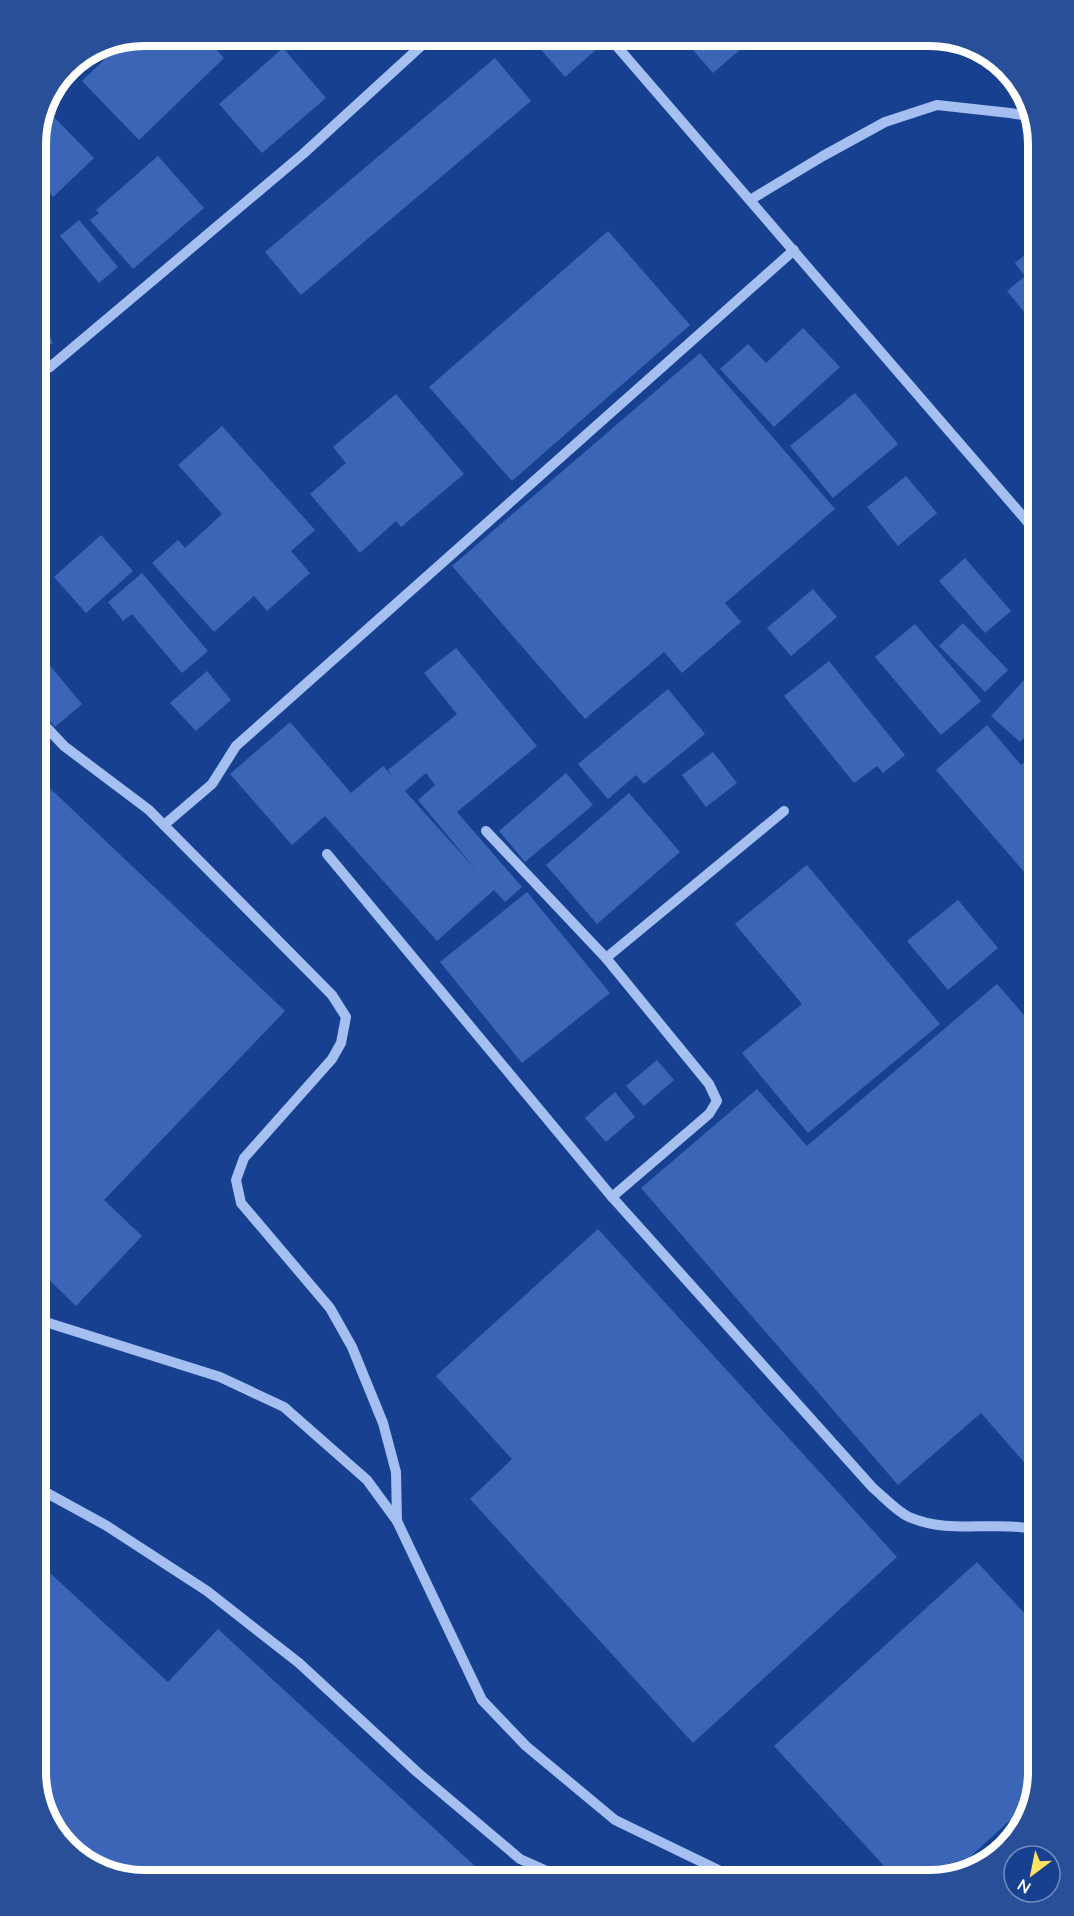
<svg xmlns="http://www.w3.org/2000/svg" width="1074" height="1916" font-family="Mulish,sans-serif">
<rect width="100%" height="100%" fill="#174090"/>
<!-- building -->
<g fill="#3b66b7" fill-rule="evenodd">
<path d="M 145,36 L 203,36 L 224,58 L 139,140 L 82,81 L 125,40 Z"/>
<path d="M 546,36 L 604,36 L 607,40 L 565,77 L 536,44 Z"/>
<path d="M 681,36 L 756,36 L 713,73 Z"/>
<path d="M 283,48 L 326,98 L 262,153 L 219,104 Z"/>
<path d="M 495,58 L 531,101 L 301,295 L 265,252 Z"/>
<path d="M 48,111 L 94,158 L 53,197 L 36,179 L 36,138 Z"/>
<path d="M 158,156 L 204,208 L 133,269 L 90,220 L 99,213 L 96,210 Z"/>
<path d="M 79,220 L 118,267 L 99,283 L 60,236 Z"/>
<path d="M 608,231 L 690,325 L 512,481 L 429,387 Z"/>
<path d="M 1038,244 L 1038,329 L 1007,291 L 1025,276 L 1015,263 Z"/>
<path d="M 36,309 L 53,343 L 36,351 Z"/>
<path d="M 803,328 L 840,367 L 774,427 L 720,369 L 748,344 L 766,363 Z"/>
<path d="M 700,353 L 835,509 L 725,603 L 741,622 L 682,673 L 664,652 L 585,719 L 452,566 Z"/>
<path d="M 855,393 L 898,444 L 833,498 L 790,446 Z"/>
<path d="M 396,394 L 464,474 L 401,527 L 396,521 L 360,553 L 310,494 L 346,463 L 333,447 Z"/>
<path d="M 222,426 L 315,530 L 291,551 L 310,573 L 267,611 L 254,596 L 214,632 L 152,563 L 178,540 L 185,548 L 222,514 L 178,465 Z"/>
<path d="M 906,476 L 937,513 L 898,546 L 867,507 Z"/>
<path d="M 101,535 L 133,571 L 86,613 L 54,577 Z"/>
<path d="M 965,558 L 1011,611 L 985,633 L 939,581 Z"/>
<path d="M 142,573 L 208,651 L 182,673 L 132,614 L 123,621 L 108,602 Z"/>
<path d="M 813,589 L 837,617 L 791,656 L 767,628 Z"/>
<path d="M 963,623 L 1008,670 L 985,692 L 939,646 Z"/>
<path d="M 915,624 L 981,701 L 941,735 L 875,657 Z"/>
<path d="M 456,648 L 537,746 L 457,812 L 522,887 L 505,902 L 494,890 L 437,941 L 325,816 L 292,845 L 230,774 L 290,722 L 351,793 L 383,766 L 393,777 L 388,770 L 457,714 L 424,673 ZM 426,773 L 435,785 L 418,800 L 477,871 L 405,791 Z"/>
<path d="M 36,649 L 82,704 L 55,727 L 36,705 Z"/>
<path d="M 829,661 L 905,755 L 883,773 L 877,766 L 854,783 L 784,696 Z"/>
<path d="M 207,671 L 231,700 L 196,731 L 170,703 Z"/>
<path d="M 1026,678 L 1038,689 L 1038,723 L 1020,742 L 991,716 Z"/>
<path d="M 668,689 L 705,734 L 644,784 L 636,775 L 608,799 L 578,764 Z"/>
<path d="M 987,725 L 1021,765 L 1038,750 L 1038,888 L 936,770 Z"/>
<path d="M 713,752 L 737,783 L 706,807 L 682,775 Z"/>
<path d="M 566,773 L 593,805 L 525,862 L 499,831 Z"/>
<path d="M 36,775 L 285,1011 L 104,1200 L 142,1236 L 76,1306 L 38,1269 L 36,1271 Z"/>
<path d="M 629,793 L 680,852 L 597,924 L 546,865 Z"/>
<path d="M 807,865 L 940,1024 L 808,1133 L 742,1053 L 802,1004 L 735,924 Z"/>
<path d="M 527,892 L 610,993 L 522,1063 L 440,962 Z"/>
<path d="M 958,900 L 998,948 L 948,990 L 907,941 Z"/>
<path d="M 997,984 L 1038,1031 L 1038,1478 L 981,1413 L 898,1485 L 641,1188 L 757,1089 L 807,1146 Z"/>
<path d="M 657,1060 L 674,1080 L 644,1106 L 626,1086 Z"/>
<path d="M 615,1092 L 635,1117 L 606,1142 L 585,1118 Z"/>
<path d="M 598,1229 L 897,1557 L 693,1743 L 470,1499 L 512,1459 L 436,1376 Z"/>
<path d="M 36,1560 L 168,1682 L 218,1629 L 490,1880 L 138,1880 L 92,1864 L 67,1841 L 44,1813 L 36,1771 Z"/>
<path d="M 977,1562 L 1038,1628 L 1038,1778 L 1029,1803 L 949,1876 L 929,1880 L 897,1880 L 774,1746 Z"/>
</g>
<g fill="none" stroke-linecap="round" stroke-linejoin="round">
<!-- minor -->
<g stroke="#a4bff0" stroke-width="10">
<path d="M 608,36 L 1038,534"/>
<path d="M 750,200 L 823,156 L 885,122 L 937,105 L 1010,113 L 1033,117"/>
<path d="M 36,375 L 50,367 L 303,154 L 432,36"/>
<path d="M 36,716 L 64,746 L 149,810 L 332,995 L 346,1017 L 341,1043 L 332,1059 L 244,1158 L 236,1180 L 241,1203 L 330,1308 L 352,1347 L 383,1423 L 396,1472 L 397,1521"/>
<path d="M 164,825 L 212,784 L 236,746 L 794,250"/>
<path d="M 486,831 L 606,958"/>
<path d="M 327,854 L 612,1197 L 873,1488 C 884,1497 896,1511 909,1517 C 950,1535 995,1520 1038,1530"/>
<path d="M 612,1197 L 709,1114 L 717,1101 L 709,1084 L 606,958 L 784,811"/>
<path d="M 36,1319 L 220,1377 L 284,1407 L 367,1480 L 397,1521 L 482,1700 L 526,1746 L 615,1820 L 739,1880"/>
<path d="M 36,1487 L 107,1526 L 207,1591 L 299,1663 L 417,1772 L 520,1859 L 567,1880"/>
</g>
</g>
<!-- crop -->
<path d="M0 0H1074V1916H0ZM144 46H930A98 98 0 0 1 1028 144V1772A98 98 0 0 1 930 1870H144A98 98 0 0 1 46 1772V144A98 98 0 0 1 144 46Z" fill="#2a4f99" fill-rule="evenodd"/>
<path fill="none" stroke="#fff" stroke-width="8" d="M144 46H930A98 98 0 0 1 1028 144V1772A98 98 0 0 1 930 1870H144A98 98 0 0 1 46 1772V144A98 98 0 0 1 144 46Z"/>
<!-- north arrow -->
<g transform="translate(1032 1874) rotate(212)"><circle r="28" fill="#174090" stroke="#748cbc" stroke-width="1.5"/>
<path d="M0-4.5L10 22L0 15L-10 22Z" fill="#ffe163"/>
<text y="-9" font-size="16" font-weight="bold" text-anchor="middle" fill="#ffffff">N</text>
</g>
</svg>
